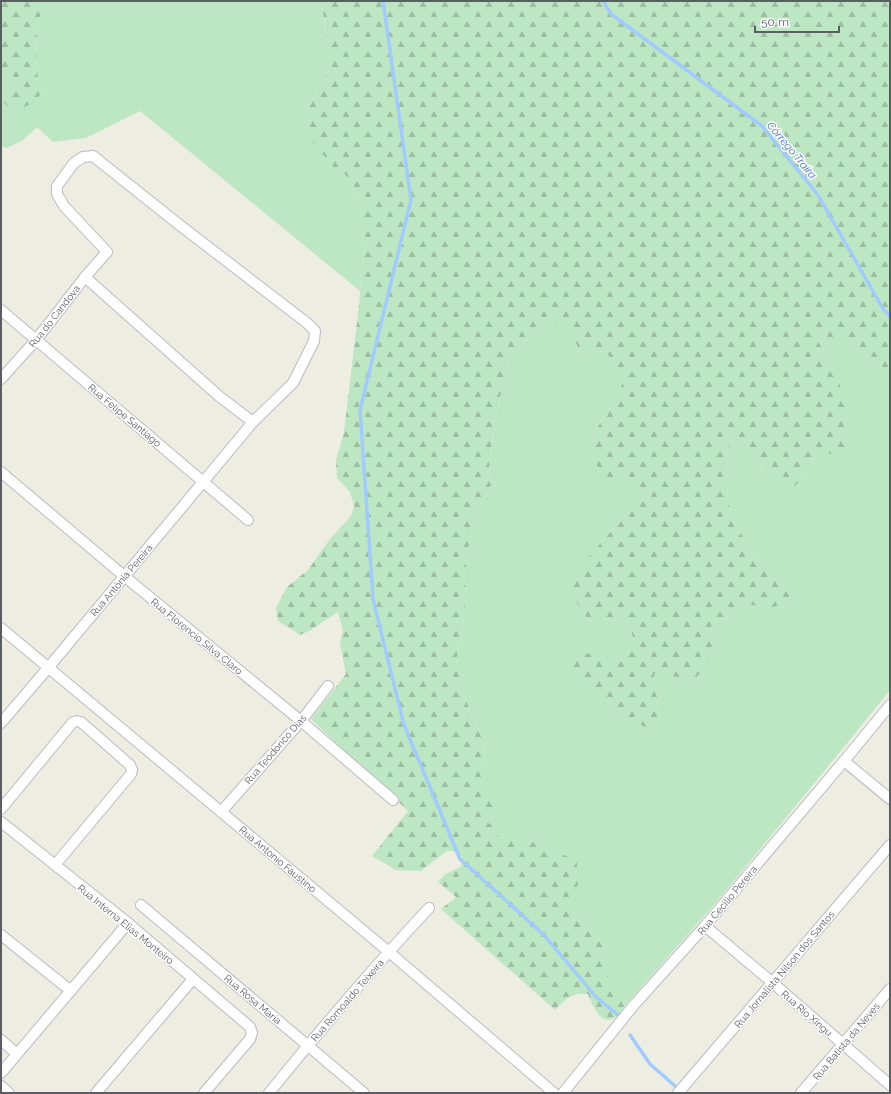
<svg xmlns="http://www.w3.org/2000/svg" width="891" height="1094" font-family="Raleway,sans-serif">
<defs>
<pattern id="forest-firs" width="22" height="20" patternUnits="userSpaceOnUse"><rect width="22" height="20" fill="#bde7c2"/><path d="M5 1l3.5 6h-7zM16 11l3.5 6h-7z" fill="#9dbea1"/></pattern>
</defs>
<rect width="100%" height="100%" fill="#eeede2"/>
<!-- green -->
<g fill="#bde7c2">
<path d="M 45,1 L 321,1 L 325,23 L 330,70 L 308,105 L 335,169 L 350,178 L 360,204 L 364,244 L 360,291 L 140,111 L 86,138 L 53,142 L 37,127 L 23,140 L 7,148 L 1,146 L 1,99 L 8,107 L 44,91 L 38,78 L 36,59 L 37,25 Z"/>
<path d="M 1,78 L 9,85 L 1,93 Z"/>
<path d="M 555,322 L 571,334 L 581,353 L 606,351 L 623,381 L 617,397 L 593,434 L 620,482 L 632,484 L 638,505 L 617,524 L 599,545 L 589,621 L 614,619 L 629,622 L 633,638 L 626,657 L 609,657 L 599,696 L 607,701 L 616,718 L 634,721 L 650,730 L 660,721 L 654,674 L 694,679 L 714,651 L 711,626 L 728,616 L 751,605 L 770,608 L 784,579 L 754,555 L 735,524 L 728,502 L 726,456 L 731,439 L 743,437 L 756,461 L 764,473 L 802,478 L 812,459 L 846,448 L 833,367 L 818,341 L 833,336 L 872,357 L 890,375 L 890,690 L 844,747 L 714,905 L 627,1003 L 609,980 L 607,971 L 607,952 L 597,937 L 583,924 L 569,908 L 571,900 L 544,847 L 531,841 L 518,837 L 506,838 L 498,837 L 482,820 L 486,789 L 481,773 L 485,758 L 484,738 L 472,718 L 461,683 L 457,658 L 465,612 L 466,557 L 477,510 L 491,485 L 489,462 L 498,407 L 507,365 L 523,342 Z"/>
</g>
<!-- forest -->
<g fill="url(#forest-firs)">
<path d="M 1,1 L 45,1 L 37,25 L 36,59 L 38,78 L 44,91 L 32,103 L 19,110 L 8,107 L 1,99 L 1,93 L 9,85 L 1,78 Z"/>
<path d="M 321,1 L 890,1 L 890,375 L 872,357 L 833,337 L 818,341 L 833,367 L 845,398 L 847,426 L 846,449 L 812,459 L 802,478 L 795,486 L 784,477 L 765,473 L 756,462 L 743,437 L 731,439 L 726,456 L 728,502 L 735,524 L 754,555 L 784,579 L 791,594 L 786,603 L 770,608 L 751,605 L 728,616 L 711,626 L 714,651 L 704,670 L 694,679 L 654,674 L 660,721 L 650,730 L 634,721 L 616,718 L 607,701 L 599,696 L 574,673 L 571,661 L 580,652 L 609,657 L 626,657 L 633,638 L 629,622 L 614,619 L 589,621 L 576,601 L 569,580 L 617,524 L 638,505 L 631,484 L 620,482 L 598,473 L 593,434 L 617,397 L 623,381 L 606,351 L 581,353 L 571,334 L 555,322 L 523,342 L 507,365 L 498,407 L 489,462 L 491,485 L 477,510 L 466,557 L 465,612 L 457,658 L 461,683 L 472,718 L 484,738 L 485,758 L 481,773 L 486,789 L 498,797 L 497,810 L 482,820 L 496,827 L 498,837 L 506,838 L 518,837 L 531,841 L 544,847 L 565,855 L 577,863 L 578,884 L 571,900 L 569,908 L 583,924 L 597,937 L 607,952 L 607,971 L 609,980 L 627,1003 C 623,1008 620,1015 614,1018 C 601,1027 591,1003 588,994 C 572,992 565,999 555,1010 L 441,909 L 456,897 L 438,882 L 445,874 L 461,867 L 462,856 L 453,851 L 447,851 L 421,871 L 396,870 L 372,856 L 408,811 L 311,719 L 346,674 L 340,643 L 343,630 L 338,612 L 309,631 L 300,635 L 278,621 L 276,608 L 287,587 L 308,570 L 330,539 L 351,516 L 354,506 L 350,492 L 337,478 L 336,460 L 344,432 L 359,305 L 364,244 L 360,204 L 350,178 L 335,169 L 311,140 L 303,124 L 308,105 L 330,70 L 325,23 Z"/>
</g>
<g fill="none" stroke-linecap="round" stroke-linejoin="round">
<!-- stream -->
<g stroke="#a1cbff" stroke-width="3.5">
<path d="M 383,1 L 411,200 L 360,410 L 373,599 L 404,725 L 460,859 L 544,935 L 596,997 L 618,1015"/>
<path d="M 603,1 L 611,14 L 762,126 L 818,195 L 883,309 L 890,316"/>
<path d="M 630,1035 L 650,1064 L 675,1086"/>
</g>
<defs>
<g id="minor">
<path d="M 1,310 L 248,520"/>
<path d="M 1,379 L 36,340 L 85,277 L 107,252 L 64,206 L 57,194 L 57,186 L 74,163 L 83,157 L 93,156 L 177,223 L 307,323 L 315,331 L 314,341 L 293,383 L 253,422"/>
<path d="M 1,472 L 124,576 L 301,721 L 393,800"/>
<path d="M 1,628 L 389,952 L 554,1093"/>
<path d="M 1,723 L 48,668 L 253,422 L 220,397 L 85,277"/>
<path d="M 844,761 L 890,799"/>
<path d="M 1,809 L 73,722 L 77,721 L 81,722 L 130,765 L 132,770 L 131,774 L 55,865"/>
<path d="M 221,812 L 301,721 L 328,686"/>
<path d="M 1,822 L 128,923 L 250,1027 L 252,1033 L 250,1039 L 204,1093"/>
<path d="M 141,905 L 364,1093"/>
<path d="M 705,926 L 773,983 L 890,1085"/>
<path d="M 1,935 L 71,991"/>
<path d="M 1,1040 L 17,1054"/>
<path d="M 1,1073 L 128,923"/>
<path d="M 1,1086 L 9,1093"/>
<path d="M 96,1093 L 193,979"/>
<path d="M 269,1093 C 320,1030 373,968 429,908"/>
<path d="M 563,1093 L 634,1005 L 705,926 L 844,761 L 890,705"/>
<path d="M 678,1093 L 890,845"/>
<path d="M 801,1093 L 890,989"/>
</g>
</defs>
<!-- minor casing -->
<use href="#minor" stroke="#babbc2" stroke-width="12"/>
<!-- minor -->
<use href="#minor" stroke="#fff" stroke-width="10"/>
</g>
<g text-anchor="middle" stroke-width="3" stroke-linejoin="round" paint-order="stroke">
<!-- street labels -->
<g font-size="10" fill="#5a5d64" stroke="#fff">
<text transform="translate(54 316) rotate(-52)" y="4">Rua do Candova</text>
<text transform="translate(125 415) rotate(40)" y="4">Rua Felipe Santiago</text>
<text transform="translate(121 580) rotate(-50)" y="4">Rua Antônia Pereira</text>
<text transform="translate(197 636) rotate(39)" y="4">Rua Florencio Silva Claro</text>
<text transform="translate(275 749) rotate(-49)" y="4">Rua Teodorico Dias</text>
<text transform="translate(278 859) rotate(40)" y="4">Rua Antonio Faustino</text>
<text transform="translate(727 900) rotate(-50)" y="4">Rua Cecilio Pereira</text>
<text transform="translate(126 924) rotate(39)" y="4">Rua Interna Elias Monteiro</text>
<text transform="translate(784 969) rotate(-50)" y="4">Rua Jornalista Nilson dos Santos</text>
<text transform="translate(253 999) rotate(40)" y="4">Rua Rosa Maria</text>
<text transform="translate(347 1000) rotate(-49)" y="4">Rua Romoaldo Teixeira</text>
<text transform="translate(807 1013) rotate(41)" y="4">Rua Rio Xingu</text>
<text transform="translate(846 1041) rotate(-50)" y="4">Rua Batista da Neves</text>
</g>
<!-- water labels -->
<g font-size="11" font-style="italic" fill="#3e71c8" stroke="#fff">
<text transform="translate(792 150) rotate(50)" y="4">Córrego Traíra</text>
</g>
</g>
<!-- border -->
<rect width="891" height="1094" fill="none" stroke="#5a5d64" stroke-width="4"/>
<!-- scale -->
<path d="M755 26v6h84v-6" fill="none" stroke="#5a5d64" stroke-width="2"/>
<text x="761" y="26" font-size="12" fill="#5a5d64" stroke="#ffffff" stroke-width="3" paint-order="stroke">50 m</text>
</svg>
